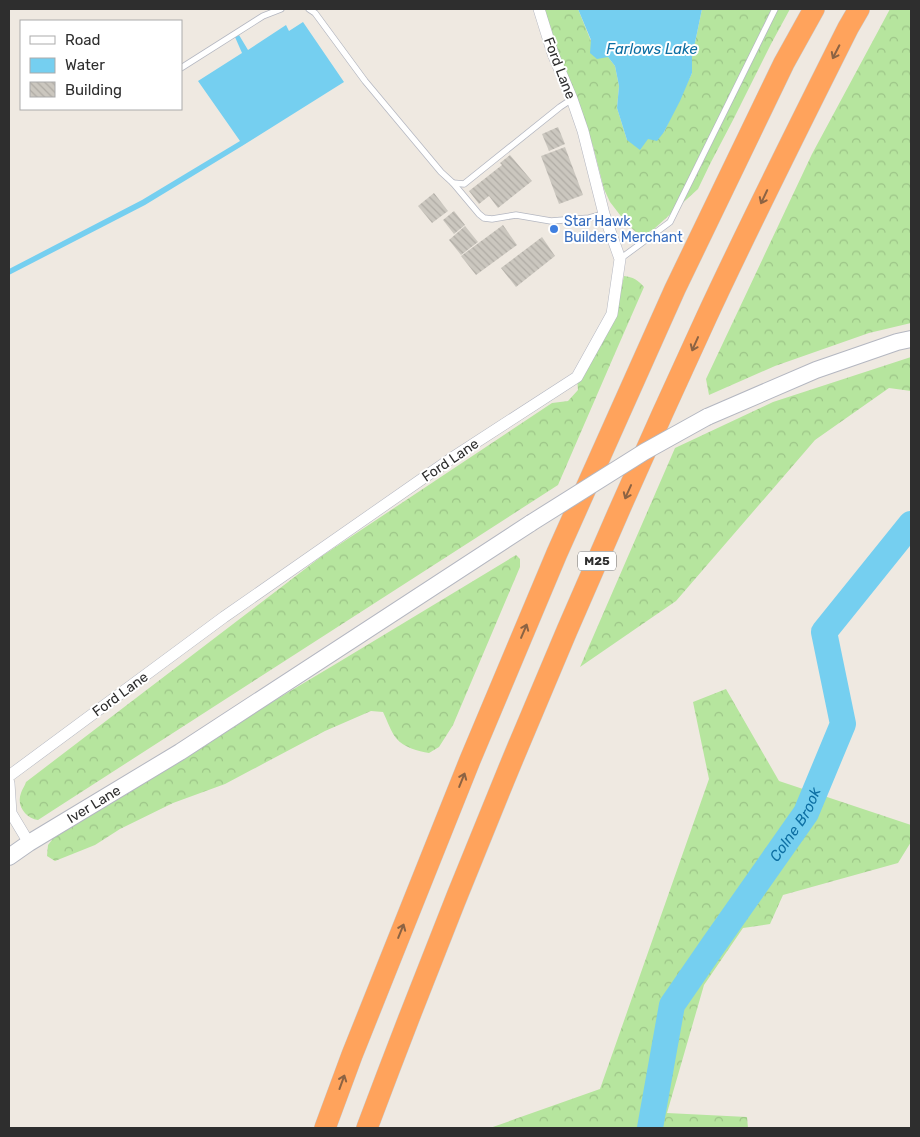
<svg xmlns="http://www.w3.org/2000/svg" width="920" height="1137" font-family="Rubik,sans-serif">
<defs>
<pattern id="forest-crowns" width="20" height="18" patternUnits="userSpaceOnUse" patternTransform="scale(1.25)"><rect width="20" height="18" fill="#b6e59e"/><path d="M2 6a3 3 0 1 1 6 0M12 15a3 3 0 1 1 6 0" fill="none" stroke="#9dc588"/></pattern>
<pattern id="building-back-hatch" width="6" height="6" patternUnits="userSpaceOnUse" patternTransform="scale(1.25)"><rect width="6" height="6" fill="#cbc7bf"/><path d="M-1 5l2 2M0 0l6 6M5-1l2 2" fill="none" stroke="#afaba4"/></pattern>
</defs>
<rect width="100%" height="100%" fill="#efe9e1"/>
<!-- forest -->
<g fill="url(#forest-crowns)">
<path d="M 541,9 L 578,9 L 591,41 L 608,57 L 615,66 L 619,86 L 617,108 L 627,140 L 648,139 L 664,132 L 692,73 L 692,57 L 702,9 L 790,9 L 771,44 L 733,120 L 710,164 L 698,189 L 654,229 L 645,234 L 636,232 L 627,224 L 610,202 L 604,189 L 593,146 L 583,123 Z"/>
<path d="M 890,9 L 911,9 L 911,323 L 869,333 L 775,366 L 709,395 L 706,379 L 812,154 Z"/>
<path d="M 624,276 C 633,277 638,280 644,287 L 616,351 L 558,485 L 55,809 L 38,820 C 26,818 16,806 21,793 C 22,789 25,786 26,782 L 322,556 L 552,403 L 568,401 L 578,390 L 577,378 L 618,303 Z"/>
<path d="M 911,357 L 911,391 L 889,388 L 815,440 L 676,601 L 580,667 L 675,448 L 773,402 Z"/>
<path d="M 516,555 L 520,559 L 520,567 L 453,725 L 439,747 L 429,753 C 418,751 404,748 396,738 C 391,732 387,720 383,712 L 371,711 L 325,731 L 225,784 L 173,803 L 120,829 L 95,845 L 55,861 L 47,856 L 48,845 L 55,836 L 232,726 L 339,662 Z"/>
<path d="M 726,689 L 779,781 L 911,825 L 911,842 L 898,863 L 783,895 L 770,924 L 743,928 L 704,985 L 667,1113 L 747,1117 L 748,1128 L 490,1128 L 600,1089 L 709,779 L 693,702 Z"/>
</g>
<!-- water -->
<g fill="#75cff0">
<path d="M 578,9 L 702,9 L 692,57 L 692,73 L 680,101 L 664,132 L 657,141 L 648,139 L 640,150 L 627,140 L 617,108 L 619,86 L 615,66 L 608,57 L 597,59 L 590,53 L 591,40 Z"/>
<path d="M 303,22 L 344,82 L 242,146 L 145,205 L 9,275 L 9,269 L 142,200 L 240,141 L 198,81 L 242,53 L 235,37 L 239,35 L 248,50 L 286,25 L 289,31 Z"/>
</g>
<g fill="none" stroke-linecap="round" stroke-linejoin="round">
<!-- river -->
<path stroke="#75cff0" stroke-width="26" id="s1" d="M 650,1128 L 672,1005 L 714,944 L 806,813 L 843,724 L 824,632 L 911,524"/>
</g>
<!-- building -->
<g fill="url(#building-back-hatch)">
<path d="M 558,127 L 565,144 L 549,151 L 542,134 Z"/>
<path d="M 565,147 L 583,195 L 559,204 L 541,156 Z"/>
<path d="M 510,155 L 532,181 L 498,208 L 489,196 L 479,204 L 469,191 L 502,165 L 500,163 Z"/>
<path d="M 434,193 L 448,211 L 432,223 L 418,206 Z"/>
<path d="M 454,211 L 465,225 L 454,234 L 443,220 Z"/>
<path d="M 503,225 L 517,245 L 476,275 L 461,256 Z"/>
<path d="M 465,226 L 478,242 L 461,255 L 449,240 Z"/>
<path d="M 542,237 L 555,256 L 516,287 L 501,268 Z"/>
</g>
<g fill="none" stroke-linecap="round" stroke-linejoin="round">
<defs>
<g id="lane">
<path d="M 309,9 L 315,13 L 365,81 L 441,172 L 453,183 L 464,184 L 560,107 L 572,99"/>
<path d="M 181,68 L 263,16 L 281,9"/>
<path d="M 453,183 L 479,214 L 484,218 L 492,219 L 516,215 L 551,221 L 589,218 L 604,214"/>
<path d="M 620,259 L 670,222 L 775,9"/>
</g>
<g id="street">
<path d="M 9,776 L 224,617 L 455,456 L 577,377 L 612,314 L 620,259 L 604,214 L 583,131 L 572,99 L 553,54 L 539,9"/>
<path d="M 9,783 L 11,813 L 29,843"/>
</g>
<g id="secondary">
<path d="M 707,417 L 816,370 L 897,342 L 911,339"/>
<path id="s2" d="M 9,857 L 29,843 L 180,752 L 531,523"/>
</g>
<g id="highway">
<path d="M 325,1128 L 352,1055 L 470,760 L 557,553 L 675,289 L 784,63 L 814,9"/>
<path d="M 367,1128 C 470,854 584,582 707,316 C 752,219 800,124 848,28 L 859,9"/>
</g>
</defs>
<!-- lane casing -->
<use href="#lane" stroke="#b4b7c1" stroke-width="7"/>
<!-- street casing -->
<use href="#street" stroke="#b4b7c1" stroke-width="12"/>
<!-- secondary casing -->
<use href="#secondary" stroke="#b4b7c1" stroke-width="18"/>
<!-- highway casing -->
<use href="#highway" stroke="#c9c9c9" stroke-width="22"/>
<!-- lane -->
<use href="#lane" stroke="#fff" stroke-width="5.5"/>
<!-- street -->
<use href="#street" stroke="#fff" stroke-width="11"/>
<!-- secondary -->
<use href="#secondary" stroke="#fff" stroke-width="16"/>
<!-- highway -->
<use href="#highway" stroke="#ffa35c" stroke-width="21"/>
<defs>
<path id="secondary-bridge" d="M 531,523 L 644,452 L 707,417"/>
</defs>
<!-- secondary-bridge casing -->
<use href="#secondary-bridge" stroke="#b4b7c1" stroke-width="18" stroke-linecap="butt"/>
<!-- secondary-bridge -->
<use href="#secondary-bridge" stroke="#fff" stroke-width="16"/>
</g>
<!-- one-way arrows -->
<defs><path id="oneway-shaft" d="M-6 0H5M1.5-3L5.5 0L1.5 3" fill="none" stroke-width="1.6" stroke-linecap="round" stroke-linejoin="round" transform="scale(1.25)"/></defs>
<g stroke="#8c6343">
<use href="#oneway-shaft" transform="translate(836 52) rotate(117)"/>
<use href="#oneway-shaft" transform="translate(764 197) rotate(115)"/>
<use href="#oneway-shaft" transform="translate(695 344) rotate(114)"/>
<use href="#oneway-shaft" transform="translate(628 492) rotate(114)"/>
<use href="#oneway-shaft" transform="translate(524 631) rotate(-67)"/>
<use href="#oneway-shaft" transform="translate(462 780) rotate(-68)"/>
<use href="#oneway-shaft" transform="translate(401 931) rotate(-68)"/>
<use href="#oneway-shaft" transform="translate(342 1082) rotate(-70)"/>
</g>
<!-- markers -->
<circle fill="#3f7fe0" stroke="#fff" stroke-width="2" cx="554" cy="229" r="5"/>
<g text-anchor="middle" stroke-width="4" stroke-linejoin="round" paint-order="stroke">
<!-- shield labels -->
<rect fill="#fff" stroke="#6d6d6d" stroke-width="1" x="578" y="551.5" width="38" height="19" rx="4"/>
<g font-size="12" font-weight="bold" fill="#2e2e2e">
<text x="597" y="565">M25</text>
</g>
<!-- street labels -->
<g font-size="14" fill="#2e2e2e" stroke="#fff">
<text transform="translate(560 68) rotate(69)" y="5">Ford Lane</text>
<text transform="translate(450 460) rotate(-34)" y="5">Ford Lane</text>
<text transform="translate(120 694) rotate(-36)" y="5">Ford Lane</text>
<text dy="5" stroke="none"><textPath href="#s2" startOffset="100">Iver Lane</textPath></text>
</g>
<!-- shop labels -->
<g font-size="14" fill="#366cbe" stroke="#fff" text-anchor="start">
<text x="564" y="226">Star Hawk<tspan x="564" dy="16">Builders Merchant</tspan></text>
</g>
<!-- water labels -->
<g font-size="15" font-style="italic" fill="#0d6fa3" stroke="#fff">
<text x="652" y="54">Farlows Lake</text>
<text dy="5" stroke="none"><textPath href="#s1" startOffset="344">Colne Brook</textPath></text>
</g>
</g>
<!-- border -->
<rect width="920" height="1137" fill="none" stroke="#2e2e2e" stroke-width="20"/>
<!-- legend -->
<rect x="20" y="20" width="162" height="90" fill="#ffffff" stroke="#ababab"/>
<rect x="30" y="36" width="25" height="8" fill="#ffffff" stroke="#ababab"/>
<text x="65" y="45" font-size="15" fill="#2e2e2e">Road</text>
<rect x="30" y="58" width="25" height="15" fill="#75cff0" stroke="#ababab"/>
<text x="65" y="70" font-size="15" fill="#2e2e2e">Water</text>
<rect x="30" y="82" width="25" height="15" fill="url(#building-back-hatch)" stroke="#ababab"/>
<text x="65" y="95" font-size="15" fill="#2e2e2e">Building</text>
</svg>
